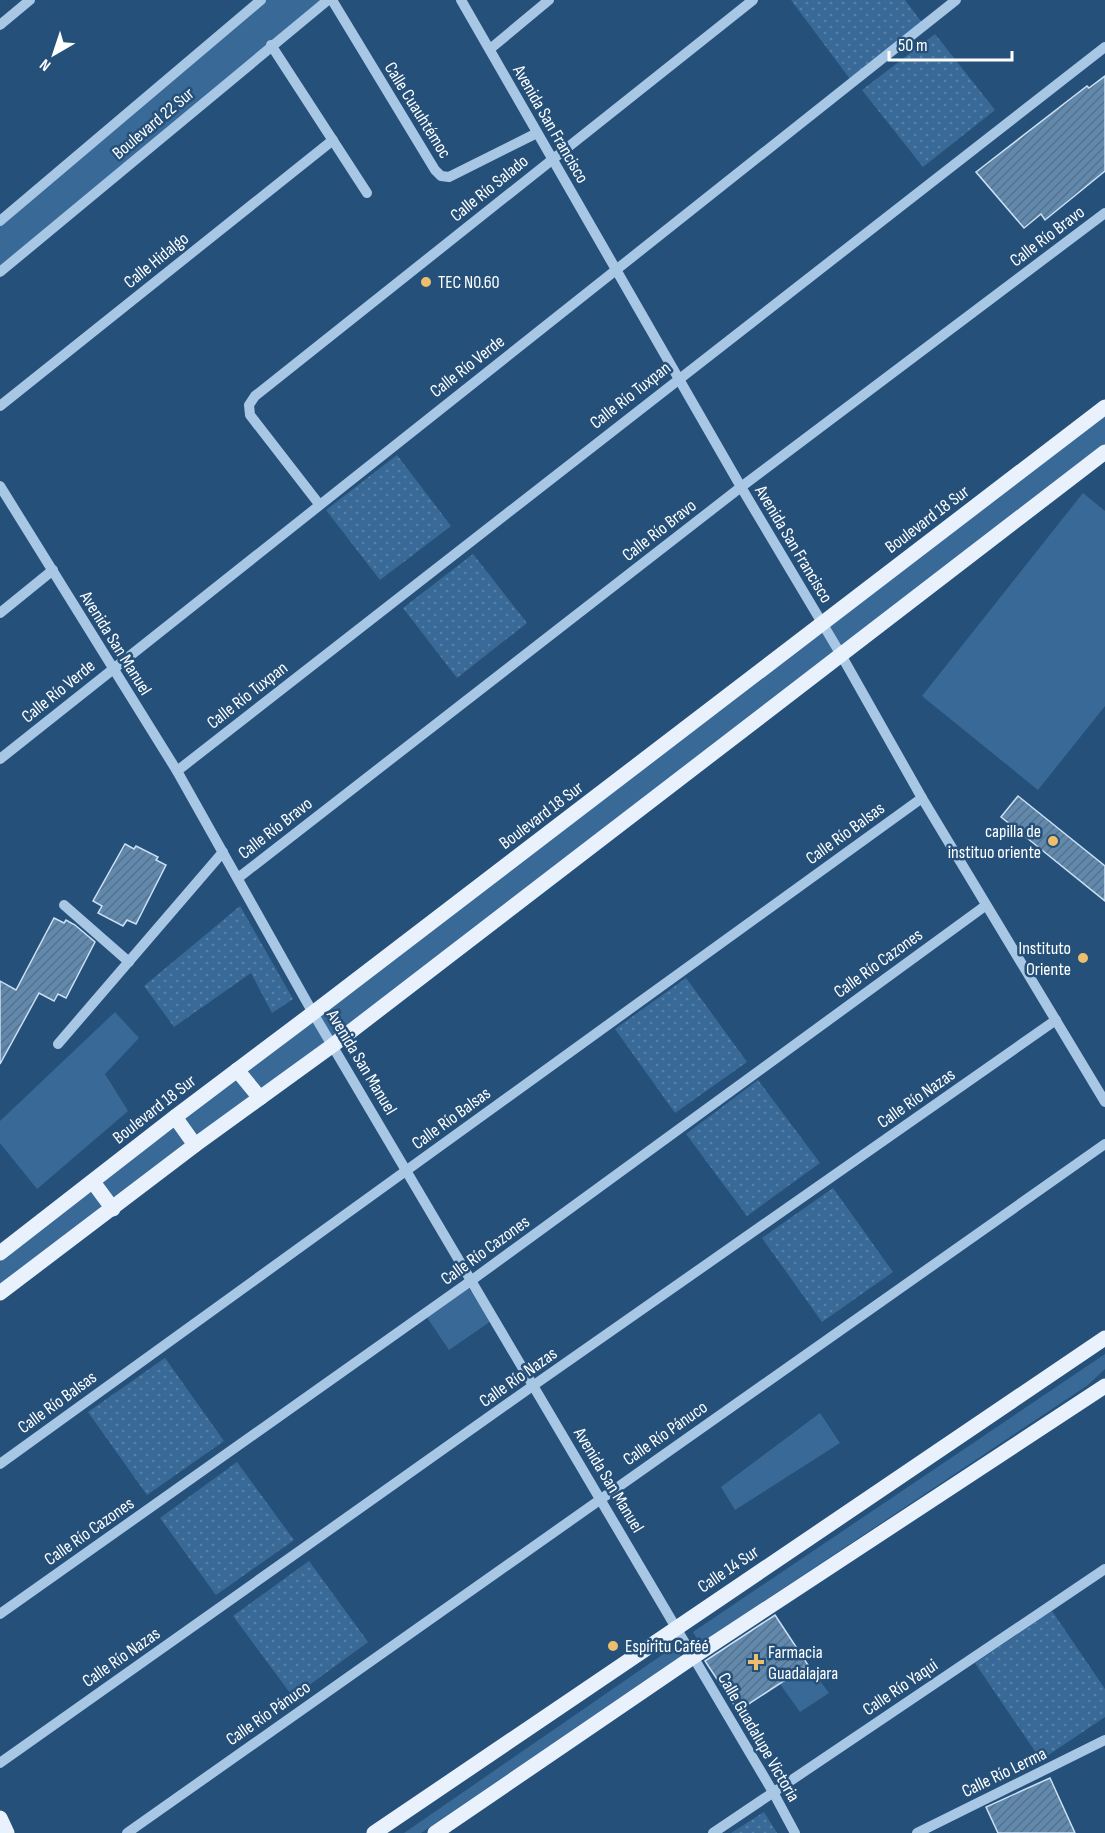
<svg xmlns="http://www.w3.org/2000/svg" width="1105" height="1833" font-family="'Sofia Sans Condensed',sans-serif">
<defs>
<pattern id="park-dots" width="8" height="8" patternUnits="userSpaceOnUse" patternTransform="scale(1.5)"><rect width="8" height="8" fill="#396a97"/><path d="M2 2h.1M6 6h.1" fill="none" stroke="#5780a7" stroke-width="1.8" stroke-linecap="round"/></pattern>
<pattern id="building-hatch" width="6" height="6" patternUnits="userSpaceOnUse" patternTransform="scale(1.5)"><rect width="6" height="6" fill="#6189ae"/><path d="M-1 1l2-2M0 6l6-6M5 7l2-2" fill="none" stroke="#597187"/></pattern>
</defs>
<rect width="100%" height="100%" fill="#25507a"/>
<!-- green -->
<g fill="#396a97">
<path d="M 261,0 L 326,0 L 0,272 L 0,221 Z"/>
<path d="M 1105,407 L 1105,453 L 0,1293 L 0,1253 Z"/>
<path d="M 1083,493 L 1105,511 L 1105,706 L 1038,790 L 922,696 Z"/>
<path d="M 115,1012 L 139,1038 L 105,1074 L 128,1111 L 37,1189 L 0,1143 L 0,1121 Z"/>
<path d="M 466,1284 L 491,1321 L 449,1350 L 424,1313 Z"/>
<path d="M 1105,1354 L 1105,1369 L 1088,1385 L 700,1644 L 693,1632 Z"/>
<path d="M 820,1413 L 840,1443 L 735,1510 L 721,1487 Z"/>
<path d="M 675,1646 L 681,1656 L 421,1833 L 404,1833 Z"/>
<path d="M 808,1665 L 829,1693 L 800,1712 L 780,1684 Z"/>
</g>
<!-- park -->
<g fill="url(#park-dots)">
<path d="M 791,0 L 905,0 L 923,24 L 850,79 Z"/>
<path d="M 935,34 L 995,110 L 923,167 L 862,90 Z"/>
<path d="M 397,455 L 451,526 L 380,580 L 326,510 Z"/>
<path d="M 473,554 L 527,623 L 457,678 L 403,608 Z"/>
<path d="M 240,906 L 293,999 L 272,1013 L 251,973 L 174,1027 L 144,986 Z"/>
<path d="M 686,978 L 747,1062 L 675,1113 L 615,1029 Z"/>
<path d="M 758,1080 L 820,1163 L 747,1216 L 686,1134 Z"/>
<path d="M 833,1188 L 893,1272 L 822,1322 L 762,1238 Z"/>
<path d="M 165,1358 L 224,1441 L 147,1495 L 88,1412 Z"/>
<path d="M 237,1462 L 294,1540 L 216,1595 L 160,1518 Z"/>
<path d="M 309,1561 L 368,1642 L 293,1697 L 233,1616 Z"/>
<path d="M 1052,1611 L 1105,1689 L 1105,1717 L 1041,1760 L 975,1663 Z"/>
<path d="M 764,1812 L 777,1833 L 731,1833 Z"/>
</g>
<!-- building -->
<g fill="url(#building-hatch)" stroke="#cbe0f3" stroke-width="1.5">
<path d="M 1105,76 L 1105,171 L 1045,220 L 1041,214 L 1024,228 L 976,172 L 1087,86 L 1089,88 Z"/>
<path d="M 1018,796 L 1105,866 L 1105,901 L 1001,817 Z"/>
<path d="M 125,844 L 134,849 L 136,846 L 158,857 L 156,860 L 166,865 L 136,924 L 127,920 L 123,926 L 98,913 L 102,906 L 93,901 Z"/>
<path d="M 54,918 L 64,923 L 66,920 L 75,925 L 95,942 L 66,998 L 58,994 L 54,1001 L 39,993 L 0,1064 L 0,981 L 16,990 Z"/>
<path d="M 775,1615 L 808,1665 L 738,1711 L 705,1661 Z"/>
<path d="M 1050,1778 L 1075,1833 L 998,1833 L 986,1807 Z"/>
</g>
<g fill="none" stroke-linecap="round" stroke-linejoin="round">
<!-- minor -->
<g stroke="#a8c7e4" stroke-width="10">
<path d="M 332,0 L 435,170 L 441,176 L 449,177 L 537,133"/>
<path d="M 461,0 L 741,487 L 840,653 L 922,798 L 1105,1102"/>
<path d="M 0,25 L 30,0"/>
<path d="M 271,45 L 367,193"/>
<path d="M 490,49 L 549,0"/>
<path d="M 0,221 L 261,0"/>
<path d="M 0,272 L 328,0"/>
<path d="M 0,406 L 333,140"/>
<path d="M 0,486 L 177,771 L 313,1013 L 773,1792 L 795,1833"/>
<path d="M 319,504 L 250,415 L 249,405 L 255,396 L 753,0"/>
<path d="M 0,613 L 53,570"/>
<path d="M 0,759 L 956,0"/>
<path d="M 177,771 L 1105,47"/>
<path d="M 238,878 L 741,487 L 1105,213"/>
<path d="M 64,905 L 129,962"/>
<path d="M 58,1044 L 223,852"/>
<path d="M 0,1464 L 922,798"/>
<path d="M 0,1614 L 472,1280 L 985,906"/>
<path d="M 0,1763 L 534,1385 L 1056,1020"/>
<path d="M 127,1833 L 1105,1144"/>
<path d="M 713,1833 L 1105,1569"/>
<path d="M 917,1833 L 1105,1740"/>
</g>
<!-- major -->
<g stroke="#e8f1fc" stroke-width="15">
<path d="M 237,1070 L 260,1098"/>
<path d="M 175,1117 L 195,1145"/>
<path d="M 93,1182 L 113,1209"/>
<path d="M 0,1253 L 175,1117 L 313,1013 L 1105,407"/>
<path d="M 0,1293 L 195,1145 L 333,1045 L 1105,452"/>
<path d="M 0,1818 L 7,1833"/>
<path d="M 374,1833 L 1105,1338"/>
<path d="M 435,1833 L 693,1657 L 1105,1386"/>
</g>
</g>
<!-- markers -->
<g fill="#edbf6d" stroke="#25507a" stroke-width="2">
<circle cx="426" cy="282" r="6"/>
<circle cx="1053" cy="841" r="6"/>
<circle cx="1083" cy="958" r="6"/>
<circle cx="613" cy="1646" r="6"/>
<path d="M753 1653h6v6h6v6h-6v6h-6v-6h-6v-6h6z"/>
</g>
<g text-anchor="middle" stroke-width="5" stroke-linejoin="round" paint-order="stroke">
<!-- street labels -->
<g font-size="18" fill="#fff" stroke="#25507a">
<text transform="translate(418 110) rotate(58)" y="6">Calle Cuauhtémoc</text>
<text transform="translate(153 123) rotate(-40)" y="6">Boulevard 22 Sur</text>
<text transform="translate(551 124) rotate(60)" y="6">Avenida San Francisco</text>
<text transform="translate(489 188) rotate(-39)" y="6">Calle Río Salado</text>
<text transform="translate(1047 236) rotate(-37)" y="6">Calle Río Bravo</text>
<text transform="translate(156 260) rotate(-39)" y="6">Calle Hidalgo</text>
<text transform="translate(467 366) rotate(-38)" y="6">Calle Río Verde</text>
<text transform="translate(630 395) rotate(-38)" y="6">Calle Río Tuxpan</text>
<text transform="translate(927 519) rotate(-37)" y="6">Boulevard 18 Sur</text>
<text transform="translate(659 530) rotate(-38)" y="6">Calle Río Bravo</text>
<text transform="translate(794 544) rotate(59)" y="6">Avenida San Francisco</text>
<text transform="translate(116 643) rotate(58)" y="6">Avenida San Manuel</text>
<text transform="translate(58 691) rotate(-39)" y="6">Calle Río Verde</text>
<text transform="translate(247 695) rotate(-38)" y="6">Calle Río Tuxpan</text>
<text transform="translate(541 815) rotate(-37)" y="6">Boulevard 18 Sur</text>
<text transform="translate(275 828) rotate(-38)" y="6">Calle Río Bravo</text>
<text transform="translate(845 833) rotate(-36)" y="6">Calle Río Balsas</text>
<text transform="translate(878 963) rotate(-36)" y="6">Calle Río Cazones</text>
<text transform="translate(362 1062) rotate(59)" y="6">Avenida San Manuel</text>
<text transform="translate(916 1098) rotate(-35)" y="6">Calle Río Nazas</text>
<text transform="translate(154 1109) rotate(-38)" y="6">Boulevard 18 Sur</text>
<text transform="translate(451 1118) rotate(-36)" y="6">Calle Río Balsas</text>
<text transform="translate(485 1250) rotate(-36)" y="6">Calle Río Cazones</text>
<text transform="translate(518 1377) rotate(-35)" y="6">Calle Río Nazas</text>
<text transform="translate(57 1402) rotate(-36)" y="6">Calle Río Balsas</text>
<text transform="translate(665 1433) rotate(-35)" y="6">Calle Río Pánuco</text>
<text transform="translate(609 1480) rotate(59)" y="6">Avenida San Manuel</text>
<text transform="translate(89 1531) rotate(-35)" y="6">Calle Río Cazones</text>
<text transform="translate(728 1569) rotate(-34)" y="6">Calle 14 Sur</text>
<text transform="translate(121 1657) rotate(-35)" y="6">Calle Río Nazas</text>
<text transform="translate(900 1687) rotate(-34)" y="6">Calle Río Yaqui</text>
<text transform="translate(268 1713) rotate(-35)" y="6">Calle Río Pánuco</text>
<text transform="translate(759 1737) rotate(60)" y="6">Calle Guadalupe Victoria</text>
<text transform="translate(1004 1772) rotate(-26)" y="6">Calle Río Lerma</text>
</g>
<!-- poi labels -->
<g font-size="18" fill="#fff" stroke="#25507a" text-anchor="start">
<text x="438" y="288">TEC N0.60</text>
<text x="1041" y="837" text-anchor="end">capilla de<tspan x="1041" dy="21">instituo oriente</tspan></text>
<text x="1071" y="954" text-anchor="end">Instituto<tspan x="1071" dy="21">Oriente</tspan></text>
<text x="625" y="1652">Espíritu Caféé</text>
<text x="768" y="1658">Farmacia<tspan x="768" dy="21">Guadalajara</tspan></text>
</g>
</g>
<!-- north arrow -->
<g transform="translate(54 54) rotate(219)" stroke="#25507a" stroke-width="4.5" paint-order="stroke">
<path d="M0-4.5L10 22L0 15L-10 22Z" fill="#ffffff"/>
<text y="-9" font-size="16" font-weight="bold" text-anchor="middle" fill="#ffffff">N</text>
</g>
<!-- scale -->
<path d="M889 51v9h123v-9" fill="none" stroke="#ffffff" stroke-width="3"/>
<text x="898" y="51" font-size="18" fill="#ffffff" stroke="#25507a" stroke-width="4.5" paint-order="stroke">50 m</text>
</svg>
